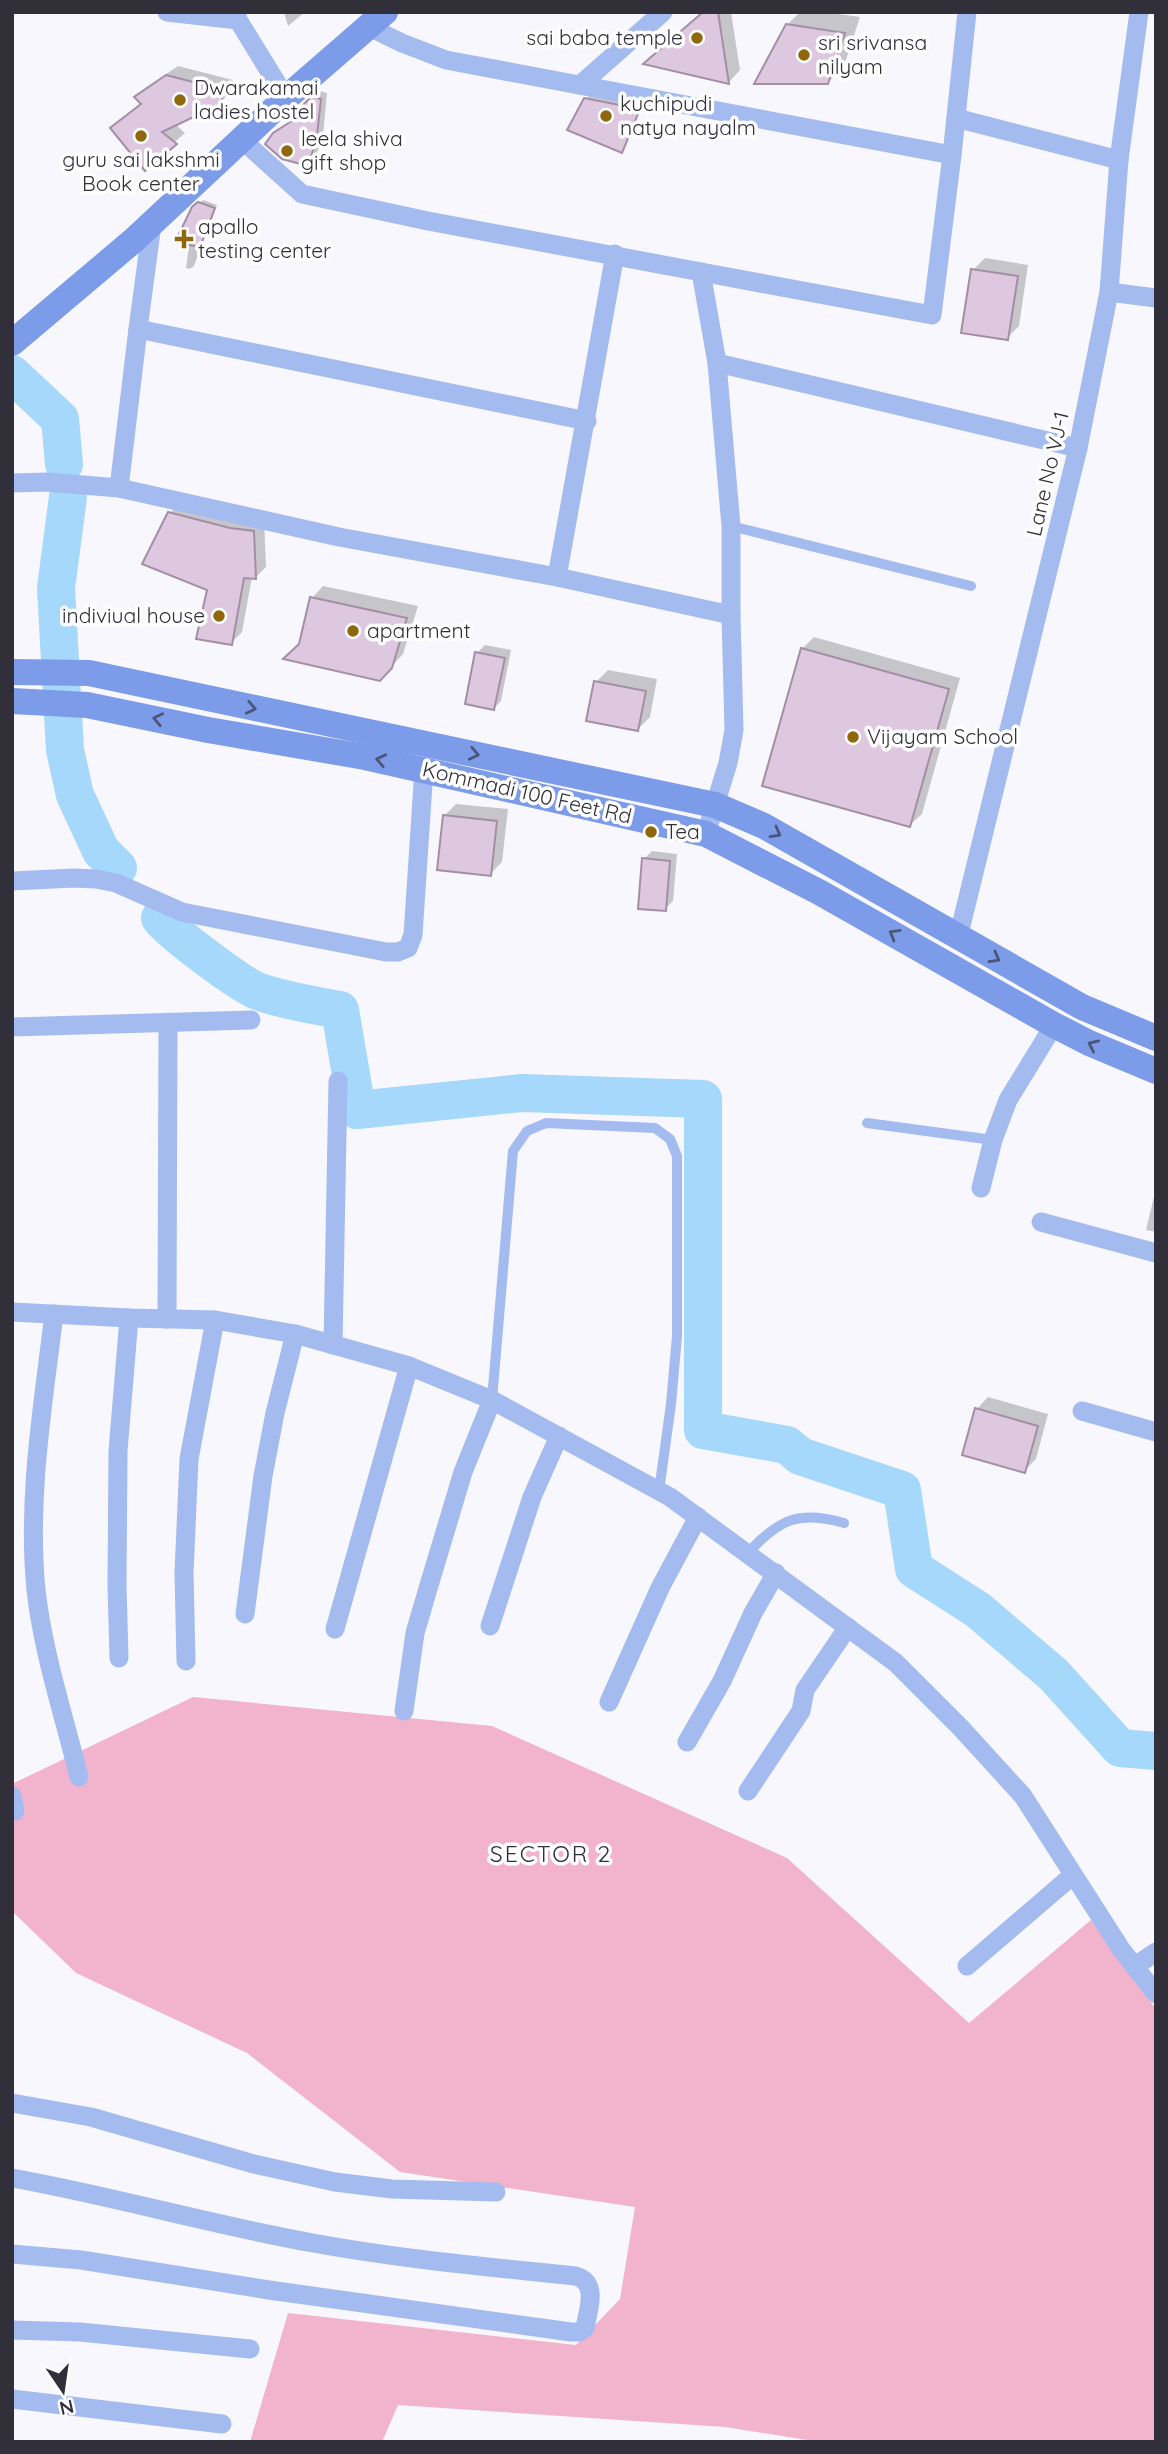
<svg xmlns="http://www.w3.org/2000/svg" width="1168" height="2454" font-family="Quicksand,sans-serif">
<rect width="100%" height="100%" fill="#f8f7fd"/>
<!-- green -->
<path fill="#f2b3cc" d="M 193,1697 L 492,1726 L 787,1858 L 969,2023 L 1091,1920 L 1156,2009 L 1156,2442 L 820,2442 L 725,2427 L 398,2405 L 382,2442 L 250,2442 L 288,2313 L 576,2345 L 620,2299 L 635,2207 L 400,2172 L 247,2053 L 76,1973 L 12,1911 L 12,1784 Z"/>
<!-- shadow -->
<g fill="#0003">
<path d="M 284,12 L 305,12 L 288,26 Z"/>
<path d="M 703,12 L 731,12 L 740,70 L 729,82 Z"/>
<path d="M 800,12 L 825,12 L 860,17 L 844,66 L 828,82 L 787,25 Z"/>
<path d="M 178,66 L 233,80 L 231,92 L 220,102 L 175,124 L 185,133 L 145,168 L 112,128 L 142,102 L 137,97 L 147,87 Z"/>
<path d="M 319,91 L 327,93 L 323,136 L 315,158 L 308,164 L 280,129 L 297,117 L 305,105 Z"/>
<path d="M 589,96 L 642,106 L 621,151 L 586,99 Z"/>
<path d="M 203,200 L 217,205 L 194,266 L 190,269 L 186,268 L 194,208 Z"/>
<path d="M 985,258 L 1028,265 L 1019,326 L 1007,338 L 973,270 Z"/>
<path d="M 181,502 L 264,520 L 266,567 L 256,577 L 252,577 L 242,632 L 231,643 L 209,589 L 170,513 Z"/>
<path d="M 323,586 L 418,606 L 403,654 L 391,667 L 300,645 L 312,598 Z"/>
<path d="M 814,637 L 960,678 L 922,814 L 910,825 L 802,649 Z"/>
<path d="M 485,645 L 511,650 L 501,701 L 494,708 L 477,653 Z"/>
<path d="M 608,670 L 657,679 L 650,717 L 638,729 L 596,682 Z"/>
<path d="M 456,804 L 508,809 L 502,862 L 490,874 L 444,816 Z"/>
<path d="M 652,851 L 677,854 L 673,901 L 665,909 L 644,859 Z"/>
<path d="M 1156,1188 L 1156,1232 L 1146,1230 Z"/>
<path d="M 988,1397 L 1048,1414 L 1036,1459 L 1024,1471 L 977,1409 Z"/>
</g>
<g fill="none" stroke-linecap="round" stroke-linejoin="round">
<!-- river -->
<g stroke="#a5d8fa" stroke-width="38">
<path d="M 12,374 L 60,419 L 64,464"/>
<path d="M 68,497 L 56,588 L 65,750 L 75,795 L 101,851 L 118,868"/>
<path d="M 160,918 C 173,934 242,986 260,992 C 286,1001 313,1005 340,1010 L 357,1110 L 522,1093 L 703,1099 L 703,1430 L 787,1445 L 800,1456 L 902,1490 L 914,1569 L 978,1610 L 1054,1675 L 1120,1748 L 1156,1751"/>
</g>
</g>
<!-- building -->
<g fill="#dec8df" stroke="#a38fa5" stroke-width="2">
<path d="M 703,12 L 718,12 L 729,84 L 643,64 Z"/>
<path d="M 786,24 L 845,33 L 828,84 L 754,84 Z"/>
<path d="M 166,75 L 224,90 L 221,104 L 162,132 L 177,144 L 145,171 L 110,128 L 141,104 L 134,97 Z"/>
<path d="M 311,97 L 321,99 L 316,144 L 315,144 L 308,166 L 282,159 L 265,144 L 273,133 L 293,120 L 304,104 Z"/>
<path d="M 584,98 L 640,109 L 622,153 L 567,130 Z"/>
<path d="M 198,202 L 215,208 L 200,247 L 175,242 L 192,207 Z"/>
<path d="M 971,269 L 1018,276 L 1008,340 L 961,333 Z"/>
<path d="M 168,512 L 230,528 L 254,531 L 256,579 L 244,578 L 232,645 L 196,639 L 207,590 L 142,564 Z"/>
<path d="M 310,597 L 407,618 L 392,668 L 380,681 L 283,659 L 299,644 Z"/>
<path d="M 801,648 L 949,689 L 910,827 L 762,786 Z"/>
<path d="M 475,652 L 505,658 L 494,710 L 465,704 Z"/>
<path d="M 594,681 L 646,691 L 638,731 L 586,721 Z"/>
<path d="M 443,815 L 497,821 L 491,876 L 437,870 Z"/>
<path d="M 642,858 L 670,861 L 666,911 L 638,909 Z"/>
<path d="M 975,1408 L 1038,1426 L 1025,1473 L 962,1455 Z"/>
</g>
<g fill="none" stroke-linecap="round" stroke-linejoin="round">
<!-- lane -->
<g stroke="#a4bbf0" stroke-width="10">
<path d="M 731,526 L 971,586"/>
<path d="M 867,1123 L 993,1140"/>
<path d="M 492,1400 L 513,1151 L 527,1131 L 546,1123 L 655,1128 L 670,1139 L 677,1156 L 677,1336 L 671,1404 L 659,1491"/>
<path d="M 748,1553 C 779,1519 799,1510 844,1523"/>
</g>
<!-- street -->
<g stroke="#a4bbf0" stroke-width="19">
<path d="M 167,12 L 238,20"/>
<path d="M 236,12 L 238,20 L 286,98"/>
<path d="M 369,27 L 402,43 L 446,60 L 952,155 L 932,315 L 701,272"/>
<path d="M 580,85 L 663,12"/>
<path d="M 956,118 L 1119,160"/>
<path d="M 241,139 L 302,194 L 428,221 L 701,272 L 717,363 L 731,526 L 731,615"/>
<path d="M 952,155 L 967,12"/>
<path d="M 152,224 L 138,329 L 587,421"/>
<path d="M 1109,292 L 1156,298"/>
<path d="M 717,363 L 1078,448"/>
<path d="M 12,483 L 47,482 L 119,488 L 339,537 L 557,577 L 731,615 L 734,730 L 728,763 L 706,834"/>
<path d="M 119,488 L 138,329"/>
<path d="M 557,577 L 615,254"/>
<path d="M 12,881 L 74,878 L 96,879 L 116,883 L 182,912 L 386,952 L 398,952 L 408,948 L 413,935 L 424,769"/>
<path d="M 958,938 L 1078,448 L 1109,292 L 1119,160 L 1139,12"/>
<path d="M 12,1027 L 251,1020"/>
<path d="M 981,1188 L 993,1140 L 1008,1100 L 1054,1025"/>
<path d="M 1041,1222 L 1156,1253"/>
<path d="M 12,1312 L 129,1318 L 215,1320 L 295,1334 L 409,1366 L 492,1400 L 670,1497 L 896,1663 L 960,1727 L 1023,1796 L 1121,1949 L 1156,1994"/>
<path d="M 54,1314 C 43,1405 27,1498 36,1590 C 43,1653 64,1716 79,1777"/>
<path d="M 167,1319 L 168,1022"/>
<path d="M 333,1345 L 338,1081"/>
<path d="M 1082,1411 L 1156,1432"/>
<path d="M 245,1614 L 263,1476 L 275,1413 L 295,1334"/>
<path d="M 490,1626 L 532,1497 L 559,1436"/>
<path d="M 335,1629 L 409,1366"/>
<path d="M 119,1658 L 117,1585 L 118,1451 L 129,1318"/>
<path d="M 186,1661 L 184,1573 L 189,1459 L 215,1320"/>
<path d="M 609,1702 L 660,1588 L 698,1517"/>
<path d="M 404,1711 L 415,1633 L 427,1592 L 463,1472 L 492,1400"/>
<path d="M 687,1742 L 722,1681 L 753,1613 L 776,1573"/>
<path d="M 748,1791 L 801,1711 L 805,1690 L 848,1627"/>
<path d="M 12,1796 L 15,1811"/>
<path d="M 967,1966 L 1073,1875"/>
<path d="M 1135,1966 L 1156,1952"/>
<path d="M 12,2103 L 91,2117 L 254,2164 L 335,2182 L 392,2189 L 496,2192"/>
<path d="M 12,2178 C 113,2196 212,2225 313,2243 C 400,2259 488,2267 576,2276 C 599,2283 588,2310 585,2328 L 579,2332 L 571,2332 L 269,2290 L 81,2260 L 12,2254"/>
<path d="M 12,2330 L 80,2332 L 250,2349"/>
<path d="M 12,2399 L 222,2424"/>
</g>
<!-- secondary -->
<g stroke="#7c9cea" stroke-width="26">
<path d="M 12,343 L 134,240 L 286,98 L 385,12"/>
<path d="M 12,672 L 89,673 L 715,805 L 764,826 L 1082,1007 L 1156,1038"/>
<path d="M 12,701 L 87,705 L 208,730 L 365,757 L 706,834 L 819,892 L 1054,1025 L 1089,1043 L 1156,1071"/>
</g>
</g>
<!-- one-way arrows -->
<defs><path id="oneway-chevron" d="M-2-3.5L2.5 0L-2 3.5" fill="none" stroke-width="1.6" stroke-linecap="round" stroke-linejoin="round" transform="scale(1.75)"/></defs>
<g stroke="#4b5578">
<use href="#oneway-chevron" transform="translate(251 708) rotate(12)"/>
<use href="#oneway-chevron" transform="translate(158 719) rotate(-168)"/>
<use href="#oneway-chevron" transform="translate(474 754) rotate(12)"/>
<use href="#oneway-chevron" transform="translate(381 760) rotate(-168)"/>
<use href="#oneway-chevron" transform="translate(776 833) rotate(29)"/>
<use href="#oneway-chevron" transform="translate(894 934) rotate(-150)"/>
<use href="#oneway-chevron" transform="translate(995 958) rotate(29)"/>
<use href="#oneway-chevron" transform="translate(1093 1045) rotate(-155)"/>
</g>
<!-- markers -->
<g fill="#8f670c" stroke="#fff" stroke-width="2.5">
<circle cx="697" cy="38" r="7"/>
<circle cx="804" cy="55" r="7"/>
<circle cx="180" cy="100" r="7"/>
<circle cx="606" cy="116" r="7"/>
<circle cx="141" cy="136" r="7"/>
<circle cx="287" cy="151" r="7"/>
<path d="M180.5 228.5h7v7h7v7h-7v7h-7v-7h-7v-7h7z"/>
<circle cx="219" cy="616" r="7"/>
<circle cx="353" cy="631" r="7"/>
<circle cx="853" cy="737" r="7"/>
<circle cx="651" cy="832" r="7"/>
</g>
<g text-anchor="middle" stroke-width="7" stroke-linejoin="round" paint-order="stroke">
<!-- poi labels -->
<g font-size="21" fill="#312f3a" stroke="#fff" text-anchor="start">
<text x="683" y="45" text-anchor="end">sai baba temple</text>
<text x="818" y="50">sri srivansa<tspan x="818" dy="24">nilyam</tspan></text>
<text x="194" y="95">Dwarakamai<tspan x="194" dy="24">ladies hostel</tspan></text>
<text x="620" y="111">kuchipudi<tspan x="620" dy="24">natya nayalm</tspan></text>
<text x="301" y="146">leela shiva<tspan x="301" dy="24">gift shop</tspan></text>
<text x="141" y="167" text-anchor="middle">guru sai lakshmi<tspan x="141" dy="24">Book center</tspan></text>
<text x="198" y="234">apallo<tspan x="198" dy="24">testing center</tspan></text>
<text x="205" y="623" text-anchor="end">indiviual house</text>
<text x="367" y="638">apartment</text>
<text x="867" y="744">Vijayam School</text>
<text x="665" y="839">Tea</text>
</g>
<!-- street labels -->
<g font-size="21" fill="#312f3a" stroke="#fff">
<text transform="translate(1048 474) rotate(-77)" y="7">Lane No VJ-1</text>
<text transform="translate(527 793) rotate(13)" y="7">Kommadi 100 Feet Rd</text>
</g>
<!-- neighbourhood labels -->
<g font-size="23" letter-spacing="2" fill="#312f3a" stroke="#fff">
<text x="551" y="1862">SECTOR 2</text>
</g>
</g>
<!-- border -->
<rect width="1168" height="2454" fill="none" stroke="#312f3a" stroke-width="28"/>
<!-- north arrow -->
<g transform="translate(63 2391) rotate(167)" stroke="#ffffff" stroke-width="5" paint-order="stroke">
<path d="M0-5L12 26L0 18L-12 26Z" fill="#312f3a"/>
<text y="-10" font-size="19" font-weight="bold" text-anchor="middle" fill="#312f3a">N</text>
</g>
</svg>
